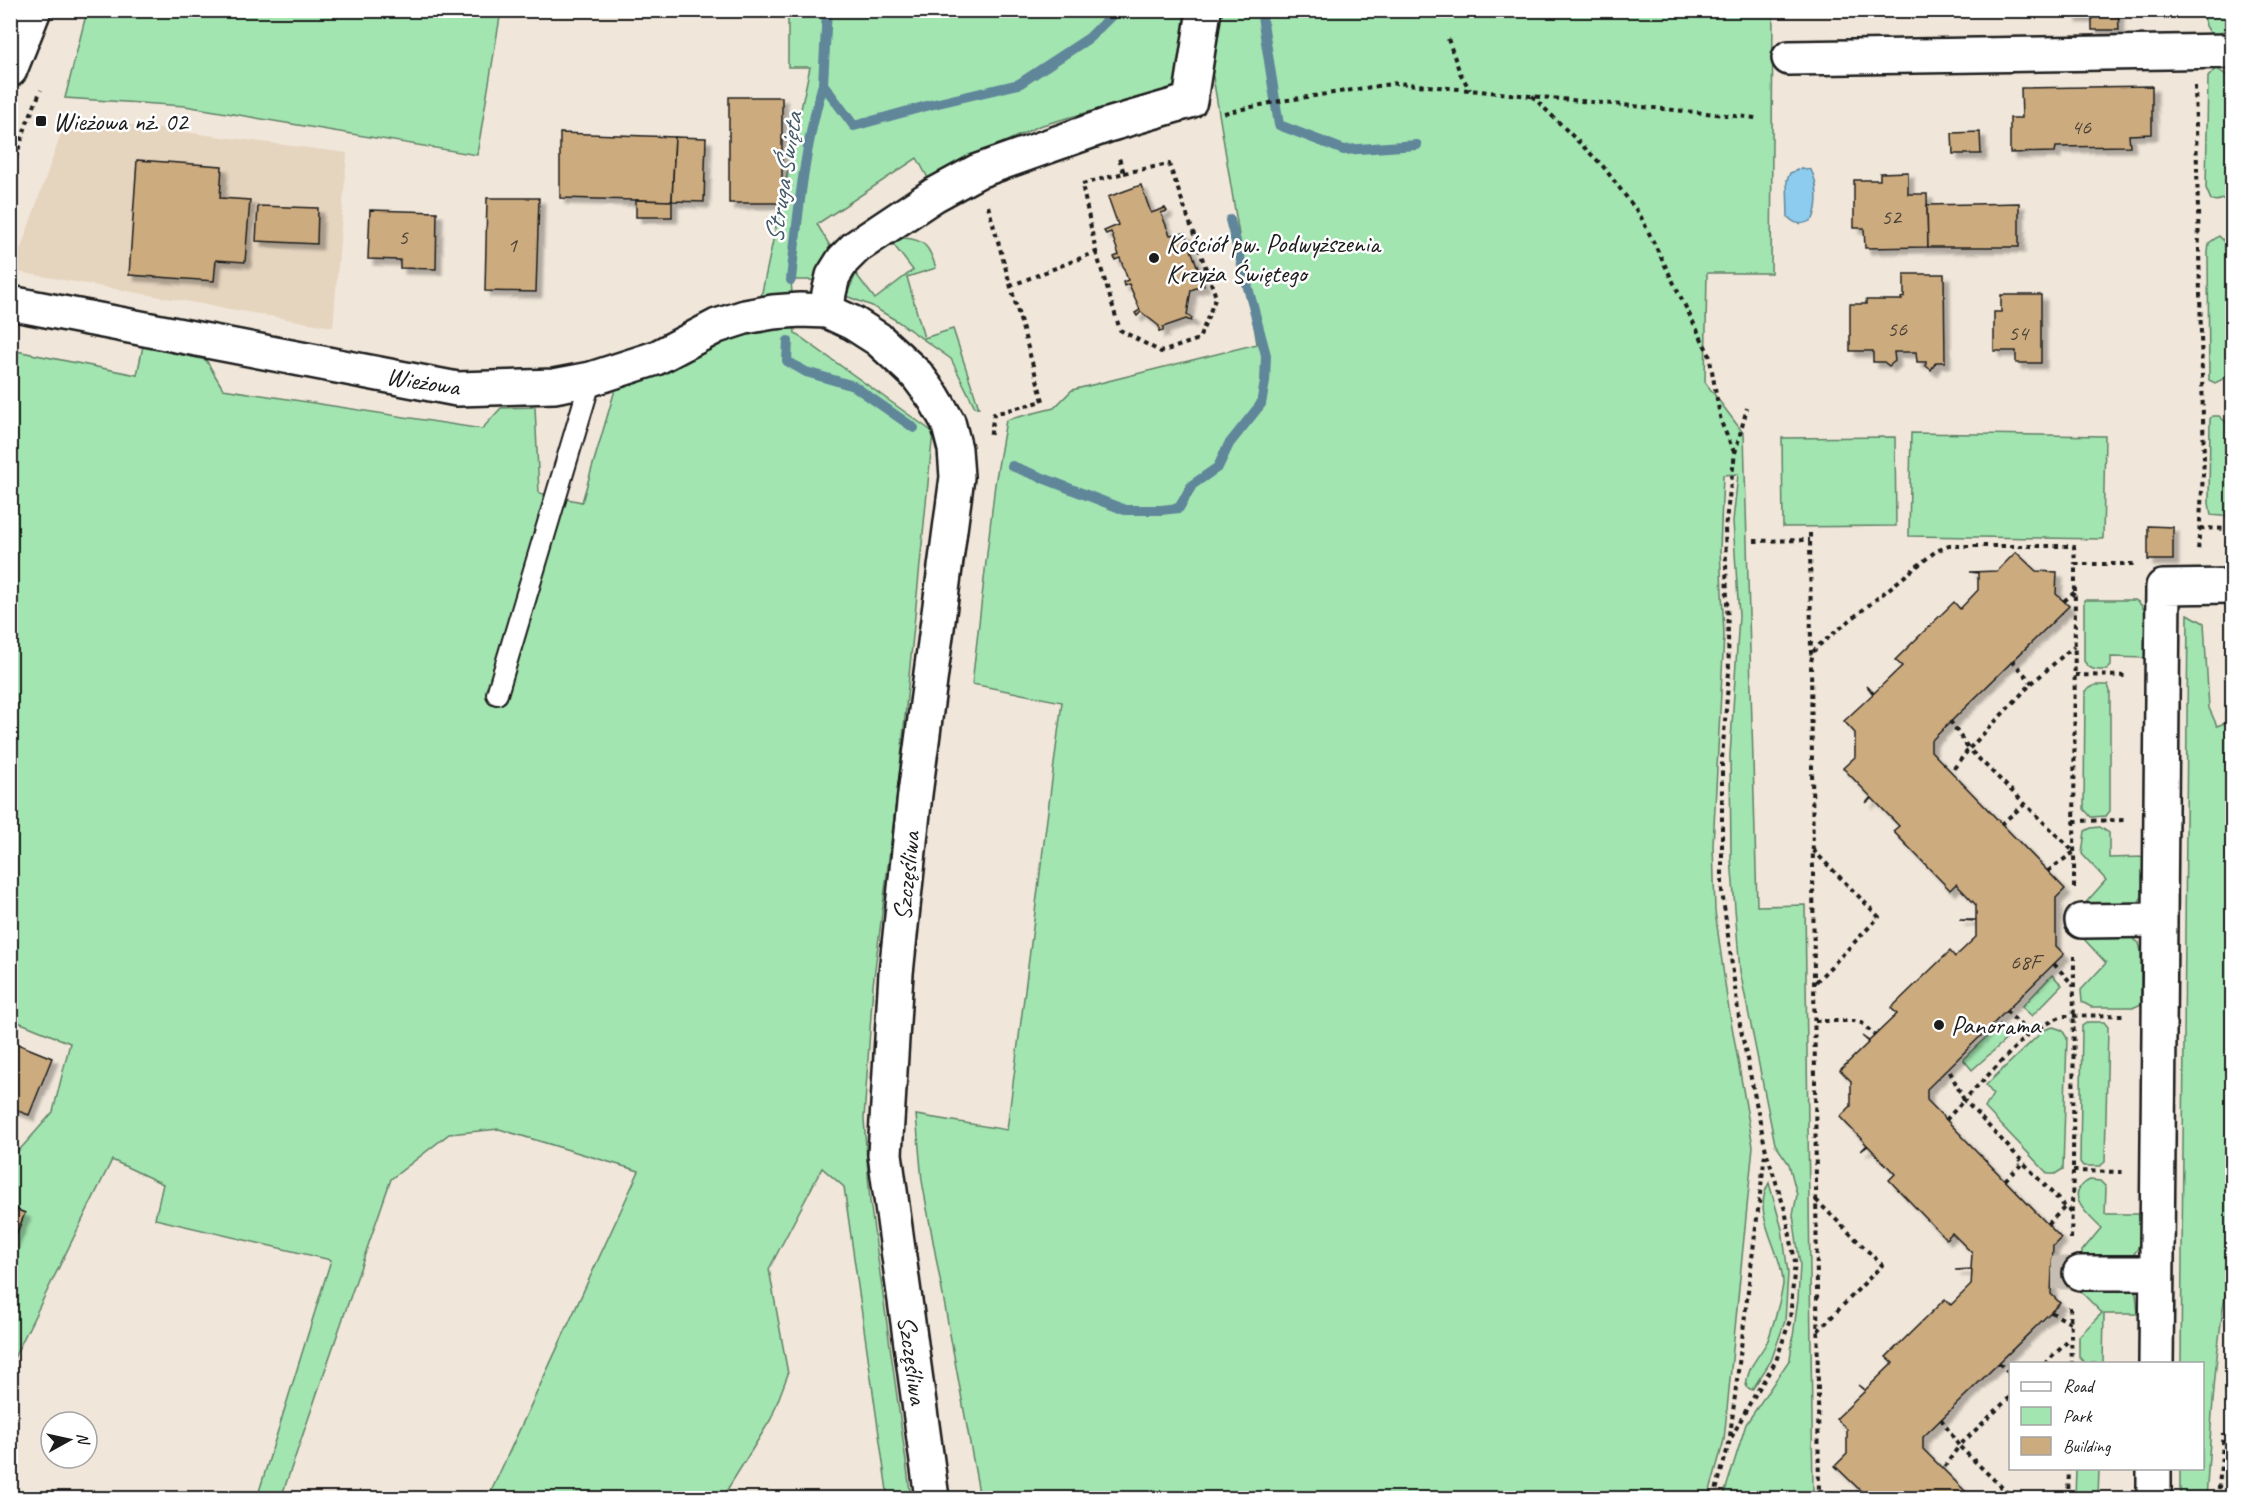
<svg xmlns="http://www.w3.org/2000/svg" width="2243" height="1509" font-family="Caveat,sans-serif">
<defs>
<filter id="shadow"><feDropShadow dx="5.5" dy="5.5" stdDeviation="1.5" flood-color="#0004"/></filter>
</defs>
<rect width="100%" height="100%" fill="#f0e6d9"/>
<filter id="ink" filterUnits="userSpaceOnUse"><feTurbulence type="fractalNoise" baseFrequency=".0167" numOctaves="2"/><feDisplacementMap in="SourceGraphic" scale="12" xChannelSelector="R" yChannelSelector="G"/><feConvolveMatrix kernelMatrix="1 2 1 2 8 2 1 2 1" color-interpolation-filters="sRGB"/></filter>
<g filter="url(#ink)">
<!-- built -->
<path fill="#e5d4be" d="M 67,117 L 347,153 L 333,327 L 13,271 Z"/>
<!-- green -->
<g fill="#a2e5b0" stroke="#5f8066" stroke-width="1.5">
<path d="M 87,11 L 501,11 L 477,155 L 185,106 L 65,98 Z"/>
<path d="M 788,11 L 1773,11 L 1771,273 L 1707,273 L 1705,382 L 1744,434 L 1757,906 L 1805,905 L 1813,1492 L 1730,1494 L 1730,1498 L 1723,1498 L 1746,1424 L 1790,1359 L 1798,1299 L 1800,1265 L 1793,1215 L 1797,1195 L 1789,1164 L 1775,1144 L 1740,971 L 1731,858 L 1730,756 L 1739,616 L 1733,521 L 1738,474 L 1723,475 L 1720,549 L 1724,635 L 1713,845 L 1715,911 L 1727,998 L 1753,1146 L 1724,1440 L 1708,1498 L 980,1498 L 922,1181 L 916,1115 L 1007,1130 L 1062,702 L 972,684 L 995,484 L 1006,420 L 1054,408 L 1072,390 L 1257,344 L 1213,77 L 1039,126 L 928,178 L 917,158 L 817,224 L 833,251 L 824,280 L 791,280 L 795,333 L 933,432 L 899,778 L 873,985 L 864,1119 L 870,1201 L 911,1498 L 888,1498 L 844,1187 L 822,1168 L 769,1269 L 788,1374 L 771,1419 L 722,1498 L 488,1498 L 639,1171 L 499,1129 L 449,1134 L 391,1179 L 281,1498 L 257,1498 L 331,1260 L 155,1219 L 163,1184 L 112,1160 L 11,1364 L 11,1249 L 25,1213 L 11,1207 L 11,1157 L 23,1146 L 53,1112 L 70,1043 L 11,1019 L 11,350 L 137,375 L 143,346 L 206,360 L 223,389 L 482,429 L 501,408 L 535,407 L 539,493 L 582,502 L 617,383 L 755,325 L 810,67 L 788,67 Z"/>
<path d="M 2203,11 L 2232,11 L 2232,23 L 2220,34 L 2211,34 L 2206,26 Z"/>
<path d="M 2216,68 L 2229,77 L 2232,88 L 2232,185 C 2229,195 2223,203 2211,200 L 2206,188 L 2208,77 Z"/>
<path d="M 2219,236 L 2227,244 L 2232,258 L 2232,369 L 2223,379 L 2215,383 L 2209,380 L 2208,253 L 2209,243 Z"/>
<path d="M 903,238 C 926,239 930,249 936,268 L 907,277 L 924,338 L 953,329 L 979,408 L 975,407 L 951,359 L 897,321 L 872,306 L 846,296 L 856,274 L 875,299 L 913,270 L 893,244 Z"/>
<path d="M 2212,416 L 2219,416 L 2228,424 L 2232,433 L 2232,517 L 2211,515 L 2209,503 L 2210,419 Z"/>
<path d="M 1911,433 L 2105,436 L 2103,539 L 1909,536 Z"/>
<path d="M 1895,437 L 1896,526 L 1783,527 L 1782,438 Z"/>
<path d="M 2084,600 L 2135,600 C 2153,608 2146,641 2146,658 L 2111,657 L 2111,666 L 2107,670 C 2097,670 2090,671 2084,661 Z"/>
<path d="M 2188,614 L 2204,623 L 2209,708 L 2217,726 L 2230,721 L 2232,725 L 2232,1259 C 2215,1338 2212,1418 2206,1498 L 2180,1498 L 2180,1469 L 2202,1468 L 2202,1364 L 2181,1363 Z"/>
<path d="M 2095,685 L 2108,685 L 2110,691 L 2110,811 L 2106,816 L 2091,817 L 2084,809 L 2085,691 Z"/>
<path d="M 2100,827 L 2109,833 L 2109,858 L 2144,857 L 2143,895 L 2137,905 L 2082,907 L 2106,880 L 2082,854 L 2085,831 L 2091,828 Z"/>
<path d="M 2083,938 L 2132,938 L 2139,943 L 2141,951 L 2141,1004 L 2135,1007 L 2091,1007 L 2082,1002 L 2081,990 L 2106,963 Z"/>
<path d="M 2052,975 L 2062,985 L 2032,1016 L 2022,1007 Z"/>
<path d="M 2088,1022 L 2104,1022 L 2108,1027 L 2105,1162 L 2100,1166 L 2083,1166 L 2080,1162 L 2082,1026 Z"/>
<path d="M 2000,1024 L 2009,1037 L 1972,1070 L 1963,1059 Z"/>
<path d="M 2053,1027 L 2062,1030 L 2067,1038 L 2063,1169 L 2055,1174 L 2048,1174 L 1985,1108 L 1993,1094 L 1986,1085 L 2044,1030 Z"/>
<path d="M 2090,1180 L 2100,1181 L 2106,1187 L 2105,1214 L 2139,1214 C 2139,1227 2144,1250 2130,1257 L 2082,1255 L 2082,1251 L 2101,1228 C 2089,1216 2061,1193 2090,1180 Z"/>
<path d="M 1769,1183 L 1782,1229 L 1788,1273 L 1785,1321 L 1771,1361 L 1752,1390 L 1746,1387 C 1748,1365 1757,1360 1767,1342 C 1771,1334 1782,1294 1783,1284 C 1783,1251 1750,1215 1769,1183 Z"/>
<path d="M 2081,1287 L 2133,1289 L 2136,1293 L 2138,1314 L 2104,1314 L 2103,1363 L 2085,1363 L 2079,1357 L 2079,1336 L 2102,1313 L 2081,1292 Z"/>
<path d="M 2076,1469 L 2099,1469 L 2098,1498 L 2075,1498 Z"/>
</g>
<!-- water -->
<path fill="#8dccee" stroke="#60869a" stroke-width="1.5" d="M 1802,168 L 1811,170 C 1818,183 1819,205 1813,219 C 1804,225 1796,226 1788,217 L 1787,180 L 1790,173 Z"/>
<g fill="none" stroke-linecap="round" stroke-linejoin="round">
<!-- stream -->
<g stroke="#60869a" stroke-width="10">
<path d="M 827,10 L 823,84 L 854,126 L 930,105 L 1019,84 L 1089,38 L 1117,10"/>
<path d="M 1261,10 L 1279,125 L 1344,150 L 1417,145"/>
<path d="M 791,280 C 798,214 804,148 823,84"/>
<path d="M 788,341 L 787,361 L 806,372 L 854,386 L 914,428"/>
<path d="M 1012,466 L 1125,510 L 1161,510 L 1179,508 L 1192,485 L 1218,467 L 1229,444 L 1261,404 L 1265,382 L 1266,355 L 1230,220"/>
</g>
</g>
<!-- building -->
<g fill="#ccab7f" stroke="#1c1c1c" stroke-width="1.5" filter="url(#shadow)">
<path d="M 2072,10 L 2118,10 L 2119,30 L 2092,30 L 2092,17 L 2072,17 Z"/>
<path d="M 2152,86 L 2152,134 L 2129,135 L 2130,146 L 2056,147 L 2055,152 L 2010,153 L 2010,118 L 2022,118 L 2021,88 Z"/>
<rect x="729" y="97" width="53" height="106"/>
<path d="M 1980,132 L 1981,154 L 1953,154 L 1952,133 Z"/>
<path d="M 560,133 L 675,137 L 672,201 L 560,198 Z"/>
<path d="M 675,137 L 706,138 L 704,202 L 672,201 Z"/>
<path d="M 137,160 L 222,166 L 220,198 L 250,200 L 245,262 L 216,260 L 214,281 L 129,275 Z"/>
<path d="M 1908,172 L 1908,194 L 1927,194 L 1928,247 L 1865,248 L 1864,228 L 1854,228 L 1854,180 L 1880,180 L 1880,173 Z"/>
<path d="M 1141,185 L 1151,213 L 1165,208 L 1167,211 L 1161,213 L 1170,235 L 1185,233 L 1204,285 L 1191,290 L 1187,315 L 1192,318 L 1191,321 L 1186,319 L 1163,327 L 1163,331 L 1159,332 L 1159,326 L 1141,312 L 1137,316 L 1135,313 L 1140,310 L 1129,284 L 1124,286 L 1123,282 L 1128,280 L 1120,258 L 1115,260 L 1114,257 L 1119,255 L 1111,232 L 1106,234 L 1104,231 L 1118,225 L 1108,197 Z"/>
<path d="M 487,198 L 539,198 L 536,292 L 485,291 Z"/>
<path d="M 636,200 L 672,201 L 672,217 L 636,217 Z"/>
<path d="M 2019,203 L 2019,247 L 1928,247 L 1927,205 Z"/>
<path d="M 258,206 L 318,208 L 317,244 L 256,241 Z"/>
<path d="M 370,210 L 437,212 L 436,269 L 400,268 L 400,260 L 368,259 Z"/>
<path d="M 1904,274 L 1944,274 L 1945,362 L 1936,362 L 1931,370 L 1926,366 L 1926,362 L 1917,362 L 1916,352 L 1894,352 L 1895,361 L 1889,366 L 1884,362 L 1873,362 L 1873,351 L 1850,351 L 1850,304 L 1866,304 L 1866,300 L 1902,300 L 1901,298 L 1904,297 Z"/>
<path d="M 2001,295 L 2041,295 L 2041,363 L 2016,363 L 2016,351 L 1994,351 L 1994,312 L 2001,312 Z"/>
<path d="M 2148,526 L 2173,527 L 2173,560 L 2148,560 Z"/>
<path d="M 2016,552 L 2036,571 L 2057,572 L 2056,594 L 2069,606 L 1931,741 L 1931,751 L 2065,889 L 2056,898 L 2056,946 L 2064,954 L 1927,1089 L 1927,1100 L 2061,1238 L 2053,1246 L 2051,1294 L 2060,1303 L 1923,1437 L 1923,1449 L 1972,1498 L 1868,1498 L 1864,1495 L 1859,1498 L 1864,1494 L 1835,1466 L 1847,1454 L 1847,1429 L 1836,1419 L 1865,1391 L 1858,1385 L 1865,1390 L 1893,1363 L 1886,1357 L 1945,1299 L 1951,1305 L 1971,1285 L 1972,1270 L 1955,1270 L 1971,1269 L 1972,1253 L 1952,1233 L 1946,1239 L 1889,1180 L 1895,1174 L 1868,1146 L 1861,1151 L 1867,1145 L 1840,1117 L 1851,1106 L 1851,1081 L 1840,1070 L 1869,1042 L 1862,1036 L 1869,1041 L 1897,1014 L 1891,1008 L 1950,951 L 1955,957 L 1976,937 L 1976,921 L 1959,920 L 1976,920 L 1976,905 L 1956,884 L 1950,890 L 1893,831 L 1899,826 L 1872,798 L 1866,803 L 1871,797 L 1843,768 L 1855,757 L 1855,733 L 1844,721 L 1873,694 L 1867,686 L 1874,693 L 1902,666 L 1895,660 L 1954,602 L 1960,609 L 1978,590 L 1978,573 L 1970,572 L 1997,571 Z"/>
<path d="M 10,1041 L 52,1058 L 29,1115 L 10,1108 Z"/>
<path d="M 10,1207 L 25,1213 L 10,1249 Z"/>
</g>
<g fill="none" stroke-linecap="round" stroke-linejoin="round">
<!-- minor-tunnel -->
<path stroke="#c6beb3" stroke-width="33" stroke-dasharray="33 16" stroke-linecap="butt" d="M 2052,1273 L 2080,1273"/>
<defs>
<path id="service" d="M 497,694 L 591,379"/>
<g id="minor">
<path d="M 1789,58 L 2232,51"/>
<path d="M 10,303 L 457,389 L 554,386 L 591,379 L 656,358 L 717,326 L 745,317 L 773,312 L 800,310 L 827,311 L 853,323 L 878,339 L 917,375 L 934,398 L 948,422 L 955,449 L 957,477 L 915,794 L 896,973 L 885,1154 L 932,1498"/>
<path d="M 827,311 L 829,293 L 833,276 L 843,260 L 856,247 L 934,195 L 978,171 L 1108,125 L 1190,101 L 1204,10"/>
<path d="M 2082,921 L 2159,920"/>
<path d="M 2080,1273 L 2156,1273"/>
<path d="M 2156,1364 L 2163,587 L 2232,586"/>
<path d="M 2154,1498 L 2154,1468"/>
</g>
<path id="tertiary" d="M 10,70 L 34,10"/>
</defs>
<!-- service casing -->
<use href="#service" stroke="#1c1c1c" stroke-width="24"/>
<!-- minor casing -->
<use href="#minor" stroke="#1c1c1c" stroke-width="38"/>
<!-- tertiary casing -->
<use href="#tertiary" stroke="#1c1c1c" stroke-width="38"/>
<!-- path -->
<g stroke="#1c1c1c" stroke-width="4" stroke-dasharray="4.5 4.5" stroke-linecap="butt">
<path d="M 1448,39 L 1460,73 L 1470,90"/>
<path d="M 2195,86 L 2204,459 L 2198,552"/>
<path d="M 1532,96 L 1602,165 L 1640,215 L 1709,354 L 1721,422 L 1734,452"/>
<path d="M 1224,113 L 1275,102 L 1397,83 L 1756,118"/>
<path d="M 10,175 L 27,123 L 41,90"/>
<path d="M 988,206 L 1043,401 L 994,414 L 990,438"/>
<path d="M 1096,252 L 1120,330 L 1161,352 L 1199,339 L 1216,297 L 1169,164 L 1124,173"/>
<path d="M 1010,286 L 1096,252 L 1082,184 L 1124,173 L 1119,158"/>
<path d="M 2200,528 L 2232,529"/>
<path d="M 1810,533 L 1811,656"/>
<path d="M 1754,541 L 1810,540"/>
<path d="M 2064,601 L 2075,592"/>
<path d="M 2012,660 L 2032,683"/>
<path d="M 2075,675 L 2128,676"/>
<path d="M 1950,721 L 1969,749 L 1951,772"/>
<path d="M 2074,821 L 2127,820"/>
<path d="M 2001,824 L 2025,804"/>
<path d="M 1813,850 L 1879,917 L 1814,984"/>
<path d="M 2048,871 L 2074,852 L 1969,749 L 2032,683 L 2074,646"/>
<path d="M 2074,888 L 2075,564 L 2136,564"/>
<path d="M 2054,964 L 2074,986"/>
<path d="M 2006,1011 L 2029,1033"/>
<path d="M 1815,1021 L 1854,1021 L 1862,1023 L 1875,1036"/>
<path d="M 1946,1120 L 1964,1100 L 1948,1068"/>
<path d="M 2073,1171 L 2123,1172"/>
<path d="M 2005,1180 L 2023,1163"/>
<path d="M 1816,1200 L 1882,1265 L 1817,1332"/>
<path d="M 2071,1213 L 1964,1100 L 2029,1033 L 2062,1016 L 2125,1015"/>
<path d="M 2048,1224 L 2065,1207"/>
<path d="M 2071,1239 L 2073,1171 L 2074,956"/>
<path d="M 2070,1307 L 2072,1364"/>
<path d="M 2051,1312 L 2070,1323"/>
<path d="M 1999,1363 L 2010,1374"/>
<path d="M 2045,1364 L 2069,1340"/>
<path d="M 2010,1397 L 1959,1446 L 2013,1498"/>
<path d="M 1941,1419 L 1959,1446 L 1943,1469"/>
<path d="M 1730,1436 L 1765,1154"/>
<path d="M 1714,1498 L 1730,1440 L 1750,1403 L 1776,1361 L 1790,1320 L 1795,1261 L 1785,1210 L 1766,1151 L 1740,1025 L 1722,891 L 1722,758 L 1729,672 L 1725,528 L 1735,453 L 1747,408"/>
<path d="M 1819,1498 L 1811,662 L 1813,652 L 1818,646 L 1936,551 L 1949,546 L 2074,546 L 2075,564"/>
<path d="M 2068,1498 L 2069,1468"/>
<path d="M 2218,1498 L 2224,1433"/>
</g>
<!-- service -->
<use href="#service" stroke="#fff" stroke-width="20"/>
<!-- minor -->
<use href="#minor" stroke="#fff" stroke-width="33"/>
<!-- tertiary -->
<use href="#tertiary" stroke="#fff" stroke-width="33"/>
</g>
</g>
<!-- markers -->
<g fill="#1c1c1c" stroke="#fff" stroke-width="2">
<rect x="35" y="115" width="12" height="12" rx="3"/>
<circle cx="1154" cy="258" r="6"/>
<circle cx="1939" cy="1025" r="6"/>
</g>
<g text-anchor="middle" stroke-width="5" stroke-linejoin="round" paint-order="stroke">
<!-- number labels -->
<g font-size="22" fill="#484035">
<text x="2081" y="134">46</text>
<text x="1891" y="224">52</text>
<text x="403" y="244">5</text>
<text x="512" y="252">1</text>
<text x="1897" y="336">56</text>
<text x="2018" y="340">54</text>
<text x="2025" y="969">68F</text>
</g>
<!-- poi labels -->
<g font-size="26" fill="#1c1c1c" stroke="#fff" text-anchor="start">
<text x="53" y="130">Wieżowa nż. 02</text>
<text x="1166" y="252">Kościół pw. Podwyższenia<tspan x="1166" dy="30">Krzyża Świętego</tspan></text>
<text x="1951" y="1034">Panorama</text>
</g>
<!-- street labels -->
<g font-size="26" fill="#1c1c1c" stroke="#fff">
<text transform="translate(423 381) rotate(9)" y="9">Wieżowa</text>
<text transform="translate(906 876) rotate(-84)" y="9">Szczęśliwa</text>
<text transform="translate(913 1360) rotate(82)" y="9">Szczęśliwa</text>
</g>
<!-- water labels -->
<g font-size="27" font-style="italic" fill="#445a66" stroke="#fff">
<text transform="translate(783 178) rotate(-81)" y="9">Struga Święta</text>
</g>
</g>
<!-- margin -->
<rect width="2243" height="1509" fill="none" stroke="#fff" stroke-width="36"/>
<rect x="18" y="18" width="2207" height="1473" fill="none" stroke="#1c1c1c" stroke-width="2" filter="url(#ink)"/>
<!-- legend -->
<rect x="2009" y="1362" width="195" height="108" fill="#ffffff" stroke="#a4a4a4" stroke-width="1.5"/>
<rect x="2021" y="1382" width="30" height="9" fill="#ffffff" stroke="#a4a4a4" stroke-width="1.5"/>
<text x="2063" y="1392" font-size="18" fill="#1c1c1c">Road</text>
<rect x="2021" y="1407" width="30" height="18" fill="#a2e5b0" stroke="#a4a4a4" stroke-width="1.5"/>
<text x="2063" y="1422" font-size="18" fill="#1c1c1c">Park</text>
<rect x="2021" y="1437" width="30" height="18" fill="#ccab7f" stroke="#a4a4a4" stroke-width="1.5"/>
<text x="2063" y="1452" font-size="18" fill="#1c1c1c">Building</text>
<!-- north arrow -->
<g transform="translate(69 1440) rotate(82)"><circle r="28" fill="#ffffff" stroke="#a4a4a4" stroke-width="1.5"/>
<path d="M0-4.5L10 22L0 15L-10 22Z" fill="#1c1c1c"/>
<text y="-9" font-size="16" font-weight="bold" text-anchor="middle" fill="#1c1c1c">N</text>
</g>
</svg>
